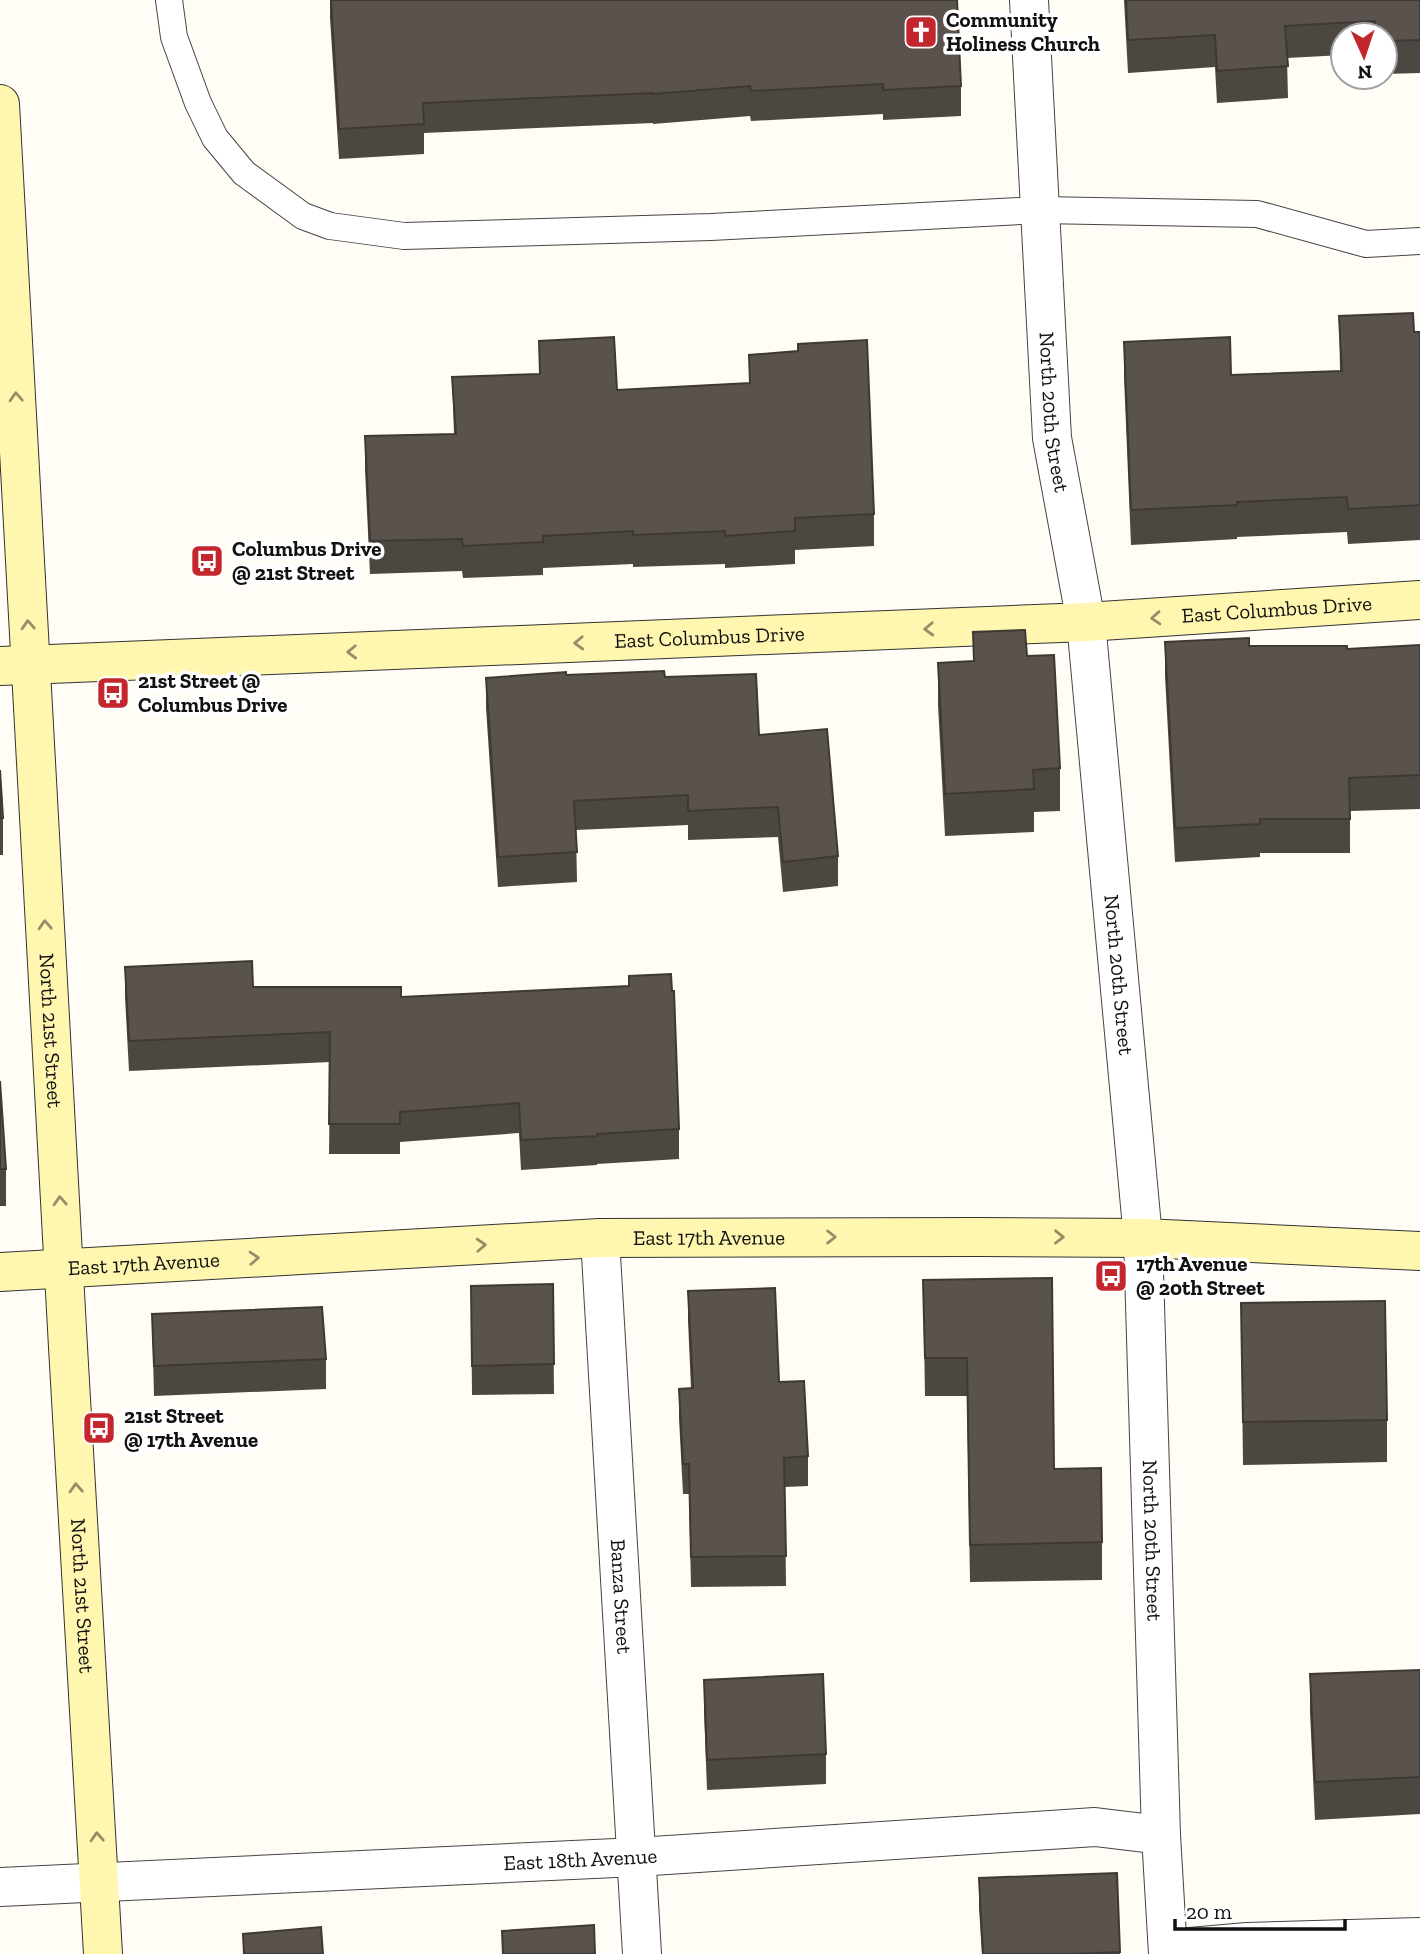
<svg xmlns="http://www.w3.org/2000/svg" width="1420" height="1954" font-family="'Zilla Slab',serif">
<rect width="100%" height="100%" fill="#fffdf5"/>
<g fill="none" stroke-linecap="round" stroke-linejoin="round">
<defs>
<path id="service" d="M 169,0 L 174,37 L 198,103 L 215,138 L 244,173 L 303,216 L 330,226 L 404,236 L 711,227 L 1040,210 L 1257,214 L 1366,244 L 1420,241"/>
<g id="minor">
<path id="s1" d="M 1029,0 L 1052,438 L 1086,622 L 1143,1238 L 1161,1835 L 1168,1954"/>
<path id="s2" d="M 600,1238 L 642,1954"/>
<path id="s3" d="M 0,1887 L 637,1857 L 1095,1827 L 1161,1835"/>
<path d="M 1168,1949 L 1247,1942 L 1420,1937"/>
</g>
<g id="secondary">
<path id="s4" d="M 0,104 L 68,1347 L 103,1954"/>
<path id="s5" d="M 0,666 L 1086,622 L 1420,600"/>
<path id="s6" d="M 0,1272 L 600,1238 L 977,1237 L 1143,1238 L 1420,1251"/>
</g>
</defs>
<!-- service casing -->
<use href="#service" stroke="#444" stroke-width="28"/>
<!-- minor casing -->
<use href="#minor" stroke="#444" stroke-width="40"/>
<!-- secondary casing -->
<use href="#secondary" stroke="#333" stroke-width="40"/>
<!-- service -->
<use href="#service" stroke="#fff" stroke-width="26"/>
<!-- minor -->
<use href="#minor" stroke="#fff" stroke-width="38"/>
<!-- secondary -->
<use href="#secondary" stroke="#fff6b0" stroke-width="38"/>
</g>
<!-- wall -->
<g fill="#4d4742">
<path d="M 330,0 L 957,0 L 961,86 L 961,116 L 883,120 L 883,114 L 751,121 L 750,116 L 653,124 L 653,123 L 424,133 L 424,154 L 339,159 L 330,18 Z"/>
<path d="M 1124,0 L 1420,0 L 1420,73 L 1385,74 L 1385,35 L 1343,35 L 1343,55 L 1287,58 L 1288,98 L 1217,103 L 1215,67 L 1128,73 Z"/>
<path d="M 1339,316 L 1414,332 L 1420,332 L 1420,540 L 1348,544 L 1347,532 L 1237,537 L 1237,539 L 1131,545 L 1124,377 L 1124,342 L 1231,375 L 1340,371 Z"/>
<path d="M 539,341 L 617,390 L 749,383 L 749,355 L 874,514 L 874,546 L 795,550 L 795,564 L 725,568 L 725,564 L 633,567 L 633,564 L 543,568 L 543,575 L 463,578 L 462,571 L 370,574 L 365,469 L 365,436 L 454,434 L 452,377 L 539,374 Z"/>
<path d="M 973,632 L 1027,656 L 1060,768 L 1060,811 L 1034,812 L 1034,832 L 945,836 L 938,705 L 938,663 L 973,661 Z"/>
<path d="M 1165,642 L 1347,649 L 1420,645 L 1420,809 L 1350,811 L 1350,853 L 1260,853 L 1260,857 L 1175,862 L 1165,676 Z"/>
<path d="M 566,675 L 665,677 L 759,735 L 838,856 L 838,886 L 783,892 L 778,837 L 688,840 L 688,825 L 576,830 L 577,882 L 498,887 L 486,708 L 486,678 Z"/>
<path d="M 0,770 L 3,818 L 3,855 L 0,855 Z"/>
<path d="M 125,967 L 253,987 L 401,997 L 679,1129 L 679,1159 L 597,1164 L 597,1165 L 521,1170 L 519,1133 L 400,1142 L 400,1154 L 329,1154 L 330,1062 L 129,1071 L 125,997 Z"/>
<path d="M 0,1081 L 6,1169 L 6,1206 L 0,1206 Z"/>
<path d="M 923,1280 L 1054,1469 L 1102,1542 L 1102,1580 L 970,1582 L 967,1396 L 925,1396 Z"/>
<path d="M 553,1284 L 554,1394 L 472,1395 L 471,1286 Z"/>
<path d="M 688,1291 L 779,1382 L 808,1456 L 808,1486 L 785,1487 L 786,1586 L 691,1587 L 689,1494 L 683,1494 L 679,1418 L 679,1389 L 691,1388 L 688,1321 Z"/>
<path d="M 1241,1303 L 1387,1420 L 1387,1462 L 1243,1465 Z"/>
<path d="M 152,1314 L 326,1359 L 326,1389 L 154,1396 Z"/>
<path d="M 1420,1670 L 1420,1814 L 1315,1820 L 1310,1712 L 1310,1674 Z"/>
<path d="M 704,1680 L 826,1754 L 826,1784 L 707,1790 L 704,1710 Z"/>
<path d="M 1117,1873 L 1120,1954 L 982,1954 L 979,1908 L 979,1878 Z"/>
</g>
<!-- building -->
<g fill="#5a524d" stroke="#3f3936" stroke-width="2">
<path d="M 331,0 L 957,0 L 961,86 L 883,90 L 883,84 L 751,91 L 750,86 L 653,94 L 653,93 L 423,103 L 424,124 L 339,129 Z"/>
<path d="M 1126,0 L 1420,0 L 1420,40 L 1385,41 L 1385,35 L 1376,35 L 1375,21 L 1285,26 L 1288,66 L 1217,71 L 1215,35 L 1128,40 Z"/>
<path d="M 1413,313 L 1414,332 L 1420,332 L 1420,505 L 1348,509 L 1347,497 L 1237,502 L 1237,505 L 1131,510 L 1124,342 L 1230,337 L 1231,375 L 1342,371 L 1339,316 Z"/>
<path d="M 614,337 L 617,390 L 750,383 L 749,355 L 798,351 L 798,344 L 867,340 L 874,514 L 795,518 L 795,531 L 725,536 L 725,531 L 633,535 L 633,531 L 543,536 L 543,542 L 463,546 L 462,539 L 370,541 L 365,436 L 456,434 L 452,377 L 540,374 L 539,341 Z"/>
<path d="M 1025,630 L 1027,656 L 1054,655 L 1060,768 L 1033,770 L 1034,789 L 945,794 L 938,663 L 974,661 L 973,632 Z"/>
<path d="M 1249,638 L 1249,646 L 1347,646 L 1347,649 L 1420,645 L 1420,775 L 1349,778 L 1350,819 L 1260,819 L 1260,824 L 1175,828 L 1165,642 Z"/>
<path d="M 664,671 L 665,677 L 756,674 L 759,735 L 827,729 L 838,856 L 783,862 L 778,807 L 688,811 L 688,795 L 574,801 L 577,852 L 498,857 L 486,678 L 566,672 L 566,675 Z"/>
<path d="M 0,770 L 3,818 L 0,818 Z"/>
<path d="M 252,961 L 253,987 L 401,987 L 401,997 L 629,986 L 629,976 L 671,974 L 672,991 L 674,991 L 679,1129 L 597,1134 L 597,1136 L 521,1140 L 519,1103 L 400,1112 L 400,1124 L 329,1124 L 330,1032 L 129,1041 L 125,967 Z"/>
<path d="M 0,1081 L 6,1169 L 0,1169 Z"/>
<path d="M 1052,1278 L 1054,1469 L 1101,1468 L 1102,1542 L 970,1545 L 967,1358 L 925,1358 L 923,1280 Z"/>
<path d="M 553,1284 L 554,1364 L 472,1366 L 471,1286 Z"/>
<path d="M 775,1288 L 779,1382 L 804,1381 L 808,1456 L 784,1458 L 786,1556 L 691,1557 L 689,1464 L 683,1464 L 679,1389 L 693,1388 L 688,1291 Z"/>
<path d="M 1385,1301 L 1387,1420 L 1243,1422 L 1241,1303 Z"/>
<path d="M 322,1307 L 326,1359 L 154,1366 L 152,1314 Z"/>
<path d="M 1420,1670 L 1420,1777 L 1315,1782 L 1310,1674 Z"/>
<path d="M 823,1674 L 826,1754 L 707,1760 L 704,1680 Z"/>
<path d="M 1117,1873 L 1120,1952 L 1072,1954 L 983,1954 L 979,1878 Z"/>
<path d="M 594,1925 L 595,1954 L 503,1954 L 502,1931 Z"/>
<path d="M 321,1927 L 323,1954 L 244,1954 L 243,1934 Z"/>
</g>
<!-- one-way arrows -->
<defs><path id="oneway-chevron" d="M-2-3.5L2.5 0L-2 3.5" fill="none" stroke-width="1.6" stroke-linecap="round" stroke-linejoin="round" transform="scale(1.75)"/></defs>
<g stroke="#948f68">
<use href="#oneway-chevron" transform="translate(16 397) rotate(-93)"/>
<use href="#oneway-chevron" transform="translate(1156 618) rotate(176)"/>
<use href="#oneway-chevron" transform="translate(28 625) rotate(-93)"/>
<use href="#oneway-chevron" transform="translate(929 629) rotate(178)"/>
<use href="#oneway-chevron" transform="translate(579 643) rotate(178)"/>
<use href="#oneway-chevron" transform="translate(352 652) rotate(178)"/>
<use href="#oneway-chevron" transform="translate(45 925) rotate(-93)"/>
<use href="#oneway-chevron" transform="translate(60 1201) rotate(-93)"/>
<use href="#oneway-chevron" transform="translate(831 1237)"/>
<use href="#oneway-chevron" transform="translate(1059 1237) rotate(1)"/>
<use href="#oneway-chevron" transform="translate(481 1245) rotate(-3)"/>
<use href="#oneway-chevron" transform="translate(254 1258) rotate(-3)"/>
<use href="#oneway-chevron" transform="translate(76 1488) rotate(-93)"/>
<use href="#oneway-chevron" transform="translate(97 1837) rotate(-93)"/>
</g>
<!-- icons -->
<defs>
<symbol id="church-square" viewBox="-11 -11 22 22"><rect x="-9" y="-9" width="18" height="18" rx="4" fill="#c4262e" stroke="#fff"/><path d="M-1.2-6h2.4v3.5h3.3v2.4h-3.3V6h-2.4V-.1h-3.3v-2.4h3.3Z" fill="#fff"/></symbol>
<symbol id="bus-square" viewBox="-11 -11 22 22"><rect x="-9" y="-9" width="18" height="18" rx="4" fill="#c4262e" stroke="#fff"/><path d="M-5-6H5V4H4V6H2V4H-2V6H-4V4H-5ZM-3.5-4V0h7V-4ZM-3.5 1.2v1.5H-2V1.2ZM2 1.2v1.5H3.5V1.2Z" fill="#fff"/></symbol>
</defs>
<g fill-rule="evenodd">
<use href="#church-square" x="902" y="13" width="38" height="38"/>
<use href="#bus-square" x="188" y="542" width="38" height="38"/>
<use href="#bus-square" x="94" y="674" width="38" height="38"/>
<use href="#bus-square" x="1092" y="1257" width="38" height="38"/>
<use href="#bus-square" x="80" y="1409" width="38" height="38"/>
</g>
<g text-anchor="middle" stroke-width="7" stroke-linejoin="round" paint-order="stroke">
<!-- poi labels -->
<g font-size="21" font-weight="bold" fill="#111" stroke="#fff" text-anchor="start">
<text x="946" y="27">Community<tspan x="946" dy="24">Holiness Church</tspan></text>
<text x="232" y="556">Columbus Drive<tspan x="232" dy="24">@ 21st Street</tspan></text>
<text x="138" y="688">21st Street @<tspan x="138" dy="24">Columbus Drive</tspan></text>
<text x="1136" y="1271">17th Avenue<tspan x="1136" dy="24">@ 20th Street</tspan></text>
<text x="124" y="1423">21st Street<tspan x="124" dy="24">@ 17th Avenue</tspan></text>
</g>
<!-- street labels -->
<g font-size="21" fill="#111" stroke="#fff">
<text dy="7" stroke="none"><textPath href="#s1" startOffset="413">North 20th Street</textPath></text>
<text dy="7" stroke="none"><textPath href="#s5" startOffset="1278">East Columbus Drive</textPath></text>
<text dy="7" stroke="none"><textPath href="#s5" startOffset="710">East Columbus Drive</textPath></text>
<text dy="7" stroke="none"><textPath href="#s1" startOffset="980">North 20th Street</textPath></text>
<text dy="7" stroke="none"><textPath href="#s4" startOffset="928">North 21st Street</textPath></text>
<text dy="7" stroke="none"><textPath href="#s6" startOffset="710">East 17th Avenue</textPath></text>
<text dy="7" stroke="none"><textPath href="#s6" startOffset="144">East 17th Avenue</textPath></text>
<text dy="7" stroke="none"><textPath href="#s1" startOffset="1547">North 20th Street</textPath></text>
<text dy="7" stroke="none"><textPath href="#s4" startOffset="1494">North 21st Street</textPath></text>
<text dy="7" stroke="none"><textPath href="#s2" startOffset="359">Banza Street</textPath></text>
<text dy="7" stroke="none"><textPath href="#s3" startOffset="581">East 18th Avenue</textPath></text>
</g>
</g>
<!-- north arrow -->
<g transform="translate(1364 56) rotate(177)"><circle r="33" fill="#ffffff" stroke="#a0a0a0" stroke-width="2"/>
<path d="M0-5L12 26L0 18L-12 26Z" fill="#c4262e"/>
<text y="-10" font-size="19" font-weight="bold" text-anchor="middle" fill="#111111">N</text>
</g>
<!-- scale -->
<path d="M1175 1919v10h170v-10" fill="none" stroke="#111111" stroke-width="3.5"/>
<text x="1186" y="1919" font-size="21" fill="#111111" stroke="#ffffff" stroke-width="5" paint-order="stroke">20 m</text>
</svg>
